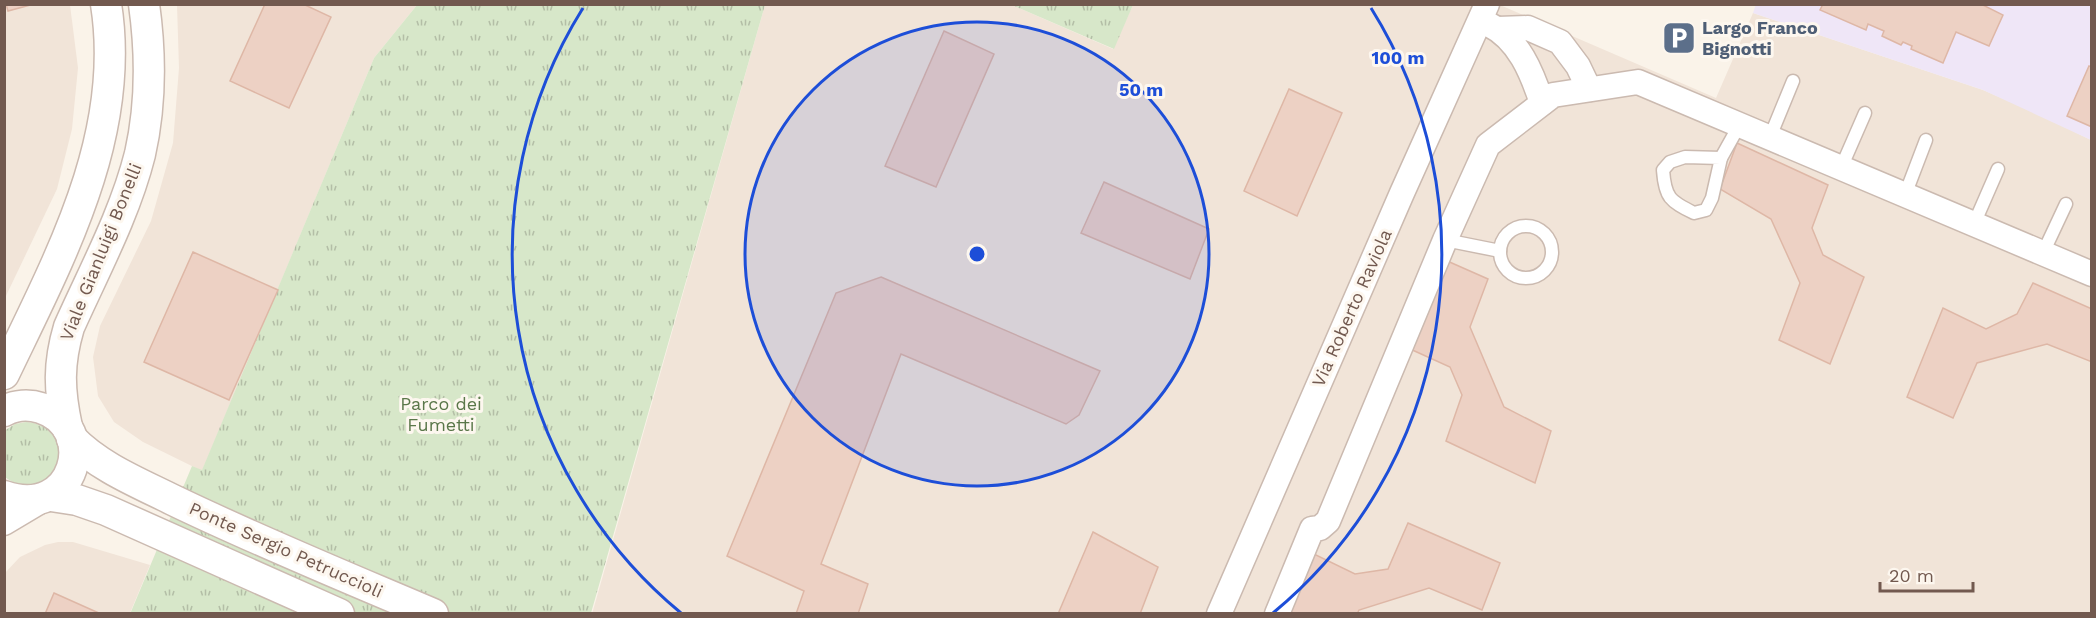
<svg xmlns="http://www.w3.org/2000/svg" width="2096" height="618" font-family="'Work Sans',sans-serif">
<defs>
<pattern id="grass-tufts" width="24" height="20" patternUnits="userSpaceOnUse" patternTransform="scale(1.5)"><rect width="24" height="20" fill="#d7e7c9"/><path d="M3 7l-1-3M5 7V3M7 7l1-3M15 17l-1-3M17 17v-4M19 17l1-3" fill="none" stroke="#b3bea6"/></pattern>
</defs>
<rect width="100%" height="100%" fill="#faf3e9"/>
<!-- residential -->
<g fill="#f1e4d8">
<path d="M 5,5 L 70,5 L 78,68 L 72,129 L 57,189 L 5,298 Z"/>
<path d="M 177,5 L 417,5 L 374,58 L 202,471 L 143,442 L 114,422 L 98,396 L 93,357 L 100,326 L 151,221 L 173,143 L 179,68 Z"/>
<path d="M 765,5 L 1012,5 L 1113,49 L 1133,5 L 1500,5 L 1716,98 L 1753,13 L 1983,90 L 2034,112 L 2091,140 L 2091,613 L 592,614 Z"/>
<path d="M 58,542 L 73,542 L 150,565 L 130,613 L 5,614 L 5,573 L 20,557 L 45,545 Z"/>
</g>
<!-- education -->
<path fill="#efe6f7" d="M 1756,4 L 2091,5 L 2091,140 L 1983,90 L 1753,13 Z"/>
<!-- grass -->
<g fill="url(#grass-tufts)">
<path d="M 417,5 L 765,5 L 591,613 L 130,614 L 192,466 L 202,470 L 374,58 Z"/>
<path d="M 1012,5 L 1133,5 L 1114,49 Z"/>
<path d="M 26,422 C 89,428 52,513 5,477 L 4,431 L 15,424 Z"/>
</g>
<!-- building -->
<g fill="#edd1c4" stroke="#deb7a6" stroke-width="1.5">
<path d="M 6,4 L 34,4 L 8,11 Z"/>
<path d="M 265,4 L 303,4 L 331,17 L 289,108 L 230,81 Z"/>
<path d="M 1823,4 L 1981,4 L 2003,15 L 1989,46 L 1956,32 L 1943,63 L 1911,49 L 1912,46 L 1903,42 L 1901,45 L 1882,36 L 1884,31 L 1868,24 L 1866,30 L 1820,10 Z"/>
<path d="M 944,31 L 994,54 L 936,187 L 885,166 Z"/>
<path d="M 2089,66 L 2092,67 L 2092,127 L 2067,116 Z"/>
<path d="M 1289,89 L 1342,113 L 1297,216 L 1244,191 Z"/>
<path d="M 1737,143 L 1828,185 L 1812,228 L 1823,255 L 1864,277 L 1830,364 L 1779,340 L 1800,283 L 1771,219 L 1720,189 Z"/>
<path d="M 1104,182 L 1209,229 L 1190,279 L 1081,233 Z"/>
<path d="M 193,252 L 278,290 L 229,400 L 144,362 Z"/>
<path d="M 1445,260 L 1488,279 L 1470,327 L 1504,407 L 1551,431 L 1535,483 L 1446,441 L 1462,395 L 1450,367 L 1408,348 Z"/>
<path d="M 881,277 L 1100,371 L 1079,415 L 1066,424 L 901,354 L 821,564 L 868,584 L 858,614 L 796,614 L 804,591 L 727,556 L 836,293 Z"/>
<path d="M 2033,283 L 2092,309 L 2092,362 L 2047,344 L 1977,363 L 1953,418 L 1907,397 L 1943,308 L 1986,329 L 2017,314 Z"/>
<path d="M 1408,523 L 1500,563 L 1482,610 L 1429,588 L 1359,610 L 1357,614 L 1289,614 L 1314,554 L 1355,574 L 1388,569 Z"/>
<path d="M 1093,532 L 1158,567 L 1140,614 L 1058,614 Z"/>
<path d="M 54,593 L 101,614 L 45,614 Z"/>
</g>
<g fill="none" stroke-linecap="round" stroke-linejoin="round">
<defs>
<g id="service">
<path d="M 1770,137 L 1793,81"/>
<path d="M 1685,157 L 1721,158 L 1712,198 L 1706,210 L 1694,213 C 1670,201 1665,198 1663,170 L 1670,162 Z"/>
<path d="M 1721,158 L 1740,124"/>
<path d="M 1841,168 L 1865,113"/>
<path d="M 1905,195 L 1926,140"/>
<path d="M 1974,224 L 1998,169"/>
<circle cx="1526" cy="252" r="26"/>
<path d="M 1445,240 L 1500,251"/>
<path d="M 2043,253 L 2066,204"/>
</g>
<g id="minor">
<path d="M 1488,24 C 1519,39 1532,73 1542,103"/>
<path d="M 1498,29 L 1528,28 L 1560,42 L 1578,66 L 1589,89"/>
<path d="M 4,523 L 46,498"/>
<path d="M 1219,614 L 1402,193 L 1487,4"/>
<path d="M 1277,614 L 1312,529 L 1320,528 L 1328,521 L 1445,240 L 1488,145 L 1553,95 L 1638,82 L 2092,274"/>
</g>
<g id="tertiary">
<path d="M 4,374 C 59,259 127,136 106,4"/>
<path d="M 4,411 C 15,405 29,404 41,408 C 100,427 76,521 4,496"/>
<path d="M 67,427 C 59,390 58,364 69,327 C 94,271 125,214 140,154 C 151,105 151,54 144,4"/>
<path d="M 72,439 C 99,467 139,483 173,500 C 258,541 346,577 433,614"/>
<path d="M 51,496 L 77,500 L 106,510 L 339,614"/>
</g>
</defs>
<!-- service casing -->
<use href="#service" stroke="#cbbab0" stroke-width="15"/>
<!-- minor casing -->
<use href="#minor" stroke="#cbbab0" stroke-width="27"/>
<!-- tertiary casing -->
<use href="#tertiary" stroke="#cbbab0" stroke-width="33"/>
<!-- service -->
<use href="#service" stroke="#fff" stroke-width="12"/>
<!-- minor -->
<use href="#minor" stroke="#fff" stroke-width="24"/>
<!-- tertiary -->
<use href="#tertiary" stroke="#fff" stroke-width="30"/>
</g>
<!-- distance rings -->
<circle cx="977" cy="254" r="232" fill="#1d4ed8" fill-opacity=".12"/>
<g fill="none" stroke="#1d4ed8" stroke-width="3">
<circle cx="977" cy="254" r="232"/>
<path d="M681 613A465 465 0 0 1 583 8M1371 8A465 465 0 0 1 1273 613"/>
</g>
<!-- icons -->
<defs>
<symbol id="parking-square" viewBox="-11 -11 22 22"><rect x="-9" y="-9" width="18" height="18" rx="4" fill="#5c6f8a" stroke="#fdf7ef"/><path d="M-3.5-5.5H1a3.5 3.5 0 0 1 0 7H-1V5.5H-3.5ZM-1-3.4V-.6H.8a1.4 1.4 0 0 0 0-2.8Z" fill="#fff"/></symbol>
</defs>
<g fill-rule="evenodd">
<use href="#parking-square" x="1660" y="19" width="38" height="38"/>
</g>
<g text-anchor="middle" stroke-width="6" stroke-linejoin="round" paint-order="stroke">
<!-- service labels -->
<g font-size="18" font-weight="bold" fill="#4e5e75" stroke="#fdf7ef" text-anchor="start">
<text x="1702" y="34">Largo Franco<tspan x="1702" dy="21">Bignotti</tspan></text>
</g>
<!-- street labels -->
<g font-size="18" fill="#72594f" stroke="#fdf7ef">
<text transform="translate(101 252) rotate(-68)" y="6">Viale Gianluigi Bonelli</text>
<text transform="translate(1352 308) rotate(-66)" y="6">Via Roberto Raviola</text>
<text transform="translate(286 550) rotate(24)" y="6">Ponte Sergio Petruccioli</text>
</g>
<!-- park labels -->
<g font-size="18" fill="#5a7749" stroke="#fdf7ef">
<text x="441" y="410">Parco dei<tspan x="441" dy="21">Fumetti</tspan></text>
</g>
</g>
<circle cx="977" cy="254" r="9" fill="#1d4ed8" stroke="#fdf7ef" stroke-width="3"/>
<g font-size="18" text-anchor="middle" font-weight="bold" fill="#1d4ed8" stroke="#fdf7ef" stroke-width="6" stroke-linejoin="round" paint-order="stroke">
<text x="1398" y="64">100 m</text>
<text x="1141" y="96">50 m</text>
</g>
<!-- border -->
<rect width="2096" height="618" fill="none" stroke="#72594f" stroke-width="12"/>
<!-- scale -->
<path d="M1880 582v9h93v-9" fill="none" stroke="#72594f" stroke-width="3"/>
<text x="1889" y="582" font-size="18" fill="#72594f" stroke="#fdf7ef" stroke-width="4.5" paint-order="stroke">20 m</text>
</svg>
